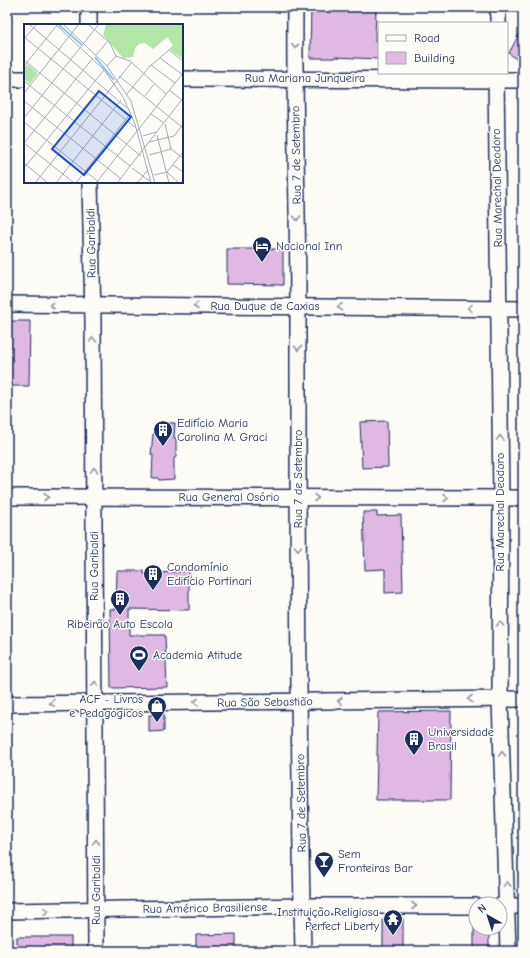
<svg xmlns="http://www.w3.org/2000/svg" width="530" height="958" font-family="'Comic Neue',sans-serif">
<rect width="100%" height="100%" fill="#fdfcf7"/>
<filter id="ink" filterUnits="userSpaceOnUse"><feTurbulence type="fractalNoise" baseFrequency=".025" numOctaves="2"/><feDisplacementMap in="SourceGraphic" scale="8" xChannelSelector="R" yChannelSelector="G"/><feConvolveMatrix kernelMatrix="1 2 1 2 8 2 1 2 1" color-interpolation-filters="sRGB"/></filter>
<g filter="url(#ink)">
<!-- building -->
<g fill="#dfb9e2" stroke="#1b2f5e">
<path d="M 311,7 L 342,7 L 342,9 L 362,9 L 362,7 L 376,7 L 375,42 L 379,42 L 379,59 L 334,57 L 334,58 L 310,58 Z"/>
<path d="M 523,27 L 523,65 L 509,53 Z"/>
<path d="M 227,249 L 283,249 L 283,285 L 227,284 Z"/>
<path d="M 7,321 L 30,321 L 29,386 L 7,386 Z"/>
<path d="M 387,421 L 388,467 L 362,468 L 360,422 Z"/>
<path d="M 162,423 L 175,423 L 174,438 L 176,438 L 176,457 L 174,458 L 174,479 L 159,480 L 158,478 L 152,478 L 153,455 L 151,455 L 153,434 L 157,434 L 157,427 L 162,427 Z"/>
<path d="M 363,512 L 377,512 L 377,516 L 401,515 L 403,592 L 385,593 L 385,569 L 365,570 Z"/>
<path d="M 117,571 L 144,571 L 144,574 L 189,571 L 189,610 L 129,609 L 129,635 L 165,635 L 167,687 L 111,688 L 110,609 L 116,609 Z"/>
<path d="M 451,711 L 450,800 L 376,800 L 378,712 Z"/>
<path d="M 164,714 L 164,731 L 149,732 L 149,715 Z"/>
<path d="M 403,919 L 403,951 L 383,951 L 383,920 Z"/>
<rect x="474" y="928" width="15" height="23"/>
<path d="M 236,934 L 236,947 L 231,951 L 200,951 L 196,947 L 196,935 Z"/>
<rect x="17" y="937" width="54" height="14"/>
</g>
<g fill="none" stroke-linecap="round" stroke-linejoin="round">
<defs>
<g id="minor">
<path d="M 295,7 C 294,108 298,209 298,311 C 298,524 298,738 303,951"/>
<path d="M 498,23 L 498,7"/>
<path d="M 89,25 L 89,7"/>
<path d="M 496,73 L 501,499 L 500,699 L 508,951"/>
<path d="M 7,79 L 25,79"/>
<path d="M 182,79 L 523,80"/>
<path d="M 90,182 L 93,320 L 96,951"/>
<path d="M 7,304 L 523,309"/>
<path d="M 7,497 L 523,498"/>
<path d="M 7,704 L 523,699"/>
<path d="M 500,906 L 523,906"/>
<path d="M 7,911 L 302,906 L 476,906"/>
</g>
</defs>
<!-- minor casing -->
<use href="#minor" stroke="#1b2f5e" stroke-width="18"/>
<!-- minor -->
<use href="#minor" stroke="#fdfcf7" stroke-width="15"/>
</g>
<!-- one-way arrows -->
<defs><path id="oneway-chevron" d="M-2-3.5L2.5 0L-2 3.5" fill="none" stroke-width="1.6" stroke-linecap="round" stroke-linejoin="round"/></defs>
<g stroke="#8c96aa">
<use href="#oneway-chevron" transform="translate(295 46) rotate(91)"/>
<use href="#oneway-chevron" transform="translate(297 218) rotate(89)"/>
<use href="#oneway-chevron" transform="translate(52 305) rotate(-180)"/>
<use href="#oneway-chevron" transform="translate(196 306) rotate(-180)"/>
<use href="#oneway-chevron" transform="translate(340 307) rotate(-179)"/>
<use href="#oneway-chevron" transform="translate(470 308) rotate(-179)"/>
<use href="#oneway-chevron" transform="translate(93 340) rotate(-90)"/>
<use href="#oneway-chevron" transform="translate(298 348) rotate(90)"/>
<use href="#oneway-chevron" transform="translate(500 438) rotate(-90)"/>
<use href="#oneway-chevron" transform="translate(94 470) rotate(-90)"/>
<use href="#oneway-chevron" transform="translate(46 497)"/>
<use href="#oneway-chevron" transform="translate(316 498)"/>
<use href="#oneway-chevron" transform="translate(446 498)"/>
<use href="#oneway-chevron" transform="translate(298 548) rotate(90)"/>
<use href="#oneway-chevron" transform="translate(500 624) rotate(-90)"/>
<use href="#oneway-chevron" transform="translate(95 684) rotate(-90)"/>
<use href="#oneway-chevron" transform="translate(470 699) rotate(179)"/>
<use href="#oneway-chevron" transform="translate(340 701) rotate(179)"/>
<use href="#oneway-chevron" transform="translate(196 702) rotate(180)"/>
<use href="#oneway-chevron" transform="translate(52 703) rotate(179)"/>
<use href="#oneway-chevron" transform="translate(502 754) rotate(-92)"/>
<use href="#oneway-chevron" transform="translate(96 842) rotate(-90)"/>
<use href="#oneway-chevron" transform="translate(507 884) rotate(-92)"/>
<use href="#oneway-chevron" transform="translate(414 906)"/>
<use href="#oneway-chevron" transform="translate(46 911) rotate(-1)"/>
</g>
</g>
<!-- icons -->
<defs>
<symbol id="hotel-pin" viewBox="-11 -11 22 30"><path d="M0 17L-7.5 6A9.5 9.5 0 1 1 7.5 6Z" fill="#1b2f5e" stroke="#fdfcf7"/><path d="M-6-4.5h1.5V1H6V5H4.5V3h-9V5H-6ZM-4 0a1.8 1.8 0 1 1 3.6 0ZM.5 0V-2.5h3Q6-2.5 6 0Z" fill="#fff"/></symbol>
<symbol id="building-pin" viewBox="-11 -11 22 30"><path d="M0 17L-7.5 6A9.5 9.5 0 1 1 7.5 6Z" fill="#1b2f5e" stroke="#fdfcf7"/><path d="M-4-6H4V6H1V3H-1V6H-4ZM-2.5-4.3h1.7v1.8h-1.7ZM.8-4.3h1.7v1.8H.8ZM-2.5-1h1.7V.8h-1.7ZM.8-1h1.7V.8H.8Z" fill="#fff"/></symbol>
<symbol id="stadium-pin" viewBox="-11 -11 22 30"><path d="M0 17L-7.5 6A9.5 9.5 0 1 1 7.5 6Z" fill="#1b2f5e" stroke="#fdfcf7"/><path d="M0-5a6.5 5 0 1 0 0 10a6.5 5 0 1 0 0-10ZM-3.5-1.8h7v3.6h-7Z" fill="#fff"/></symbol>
<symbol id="shop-pin" viewBox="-11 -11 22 30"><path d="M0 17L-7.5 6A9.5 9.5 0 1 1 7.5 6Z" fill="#1b2f5e" stroke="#fdfcf7"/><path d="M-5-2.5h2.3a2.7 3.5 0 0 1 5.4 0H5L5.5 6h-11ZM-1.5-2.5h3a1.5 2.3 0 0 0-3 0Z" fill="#fff"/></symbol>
<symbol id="bar-pin" viewBox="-11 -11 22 30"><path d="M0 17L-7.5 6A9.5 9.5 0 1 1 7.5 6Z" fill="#1b2f5e" stroke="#fdfcf7"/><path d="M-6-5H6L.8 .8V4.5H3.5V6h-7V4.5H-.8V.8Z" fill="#fff"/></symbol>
<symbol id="temple-pin" viewBox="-11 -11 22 30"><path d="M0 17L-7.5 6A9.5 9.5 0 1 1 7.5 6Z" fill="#1b2f5e" stroke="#fdfcf7"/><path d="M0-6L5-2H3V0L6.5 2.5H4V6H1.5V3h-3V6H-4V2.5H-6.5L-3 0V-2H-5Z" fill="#fff"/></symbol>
</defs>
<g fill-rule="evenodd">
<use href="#hotel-pin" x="251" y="235" width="22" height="30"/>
<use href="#building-pin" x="152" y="419" width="22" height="30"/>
<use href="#building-pin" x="142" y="563" width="22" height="30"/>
<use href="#building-pin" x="109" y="588" width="22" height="30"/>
<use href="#stadium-pin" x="128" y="644" width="22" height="30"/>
<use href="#shop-pin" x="146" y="695" width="22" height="30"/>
<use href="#building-pin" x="403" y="728" width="22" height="30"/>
<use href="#bar-pin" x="313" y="850" width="22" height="30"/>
<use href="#temple-pin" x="382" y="908" width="22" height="30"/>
</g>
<g text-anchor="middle" stroke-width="3" stroke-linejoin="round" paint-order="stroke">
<!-- street labels -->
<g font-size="12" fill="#1b2f5e" stroke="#fdfcf7">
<text x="305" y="82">Rua Mariana Junqueira</text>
<text transform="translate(296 155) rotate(-91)" y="4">Rua 7 de Setembro</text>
<text transform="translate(497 188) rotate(-91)" y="4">Rua Marechal Deodoro</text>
<text transform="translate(91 243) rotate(-91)" y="4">Rua Garibaldi</text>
<text x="265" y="310">Rua Duque de Caxias</text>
<text transform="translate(298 479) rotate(-90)" y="4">Rua 7 de Setembro</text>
<text x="229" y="501">Rua General Osório</text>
<text transform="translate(500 512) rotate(-90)" y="4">Rua Marechal Deodoro</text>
<text transform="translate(94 566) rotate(-90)" y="4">Rua Garibaldi</text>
<text transform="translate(265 702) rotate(-1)" y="4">Rua São Sebastião</text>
<text transform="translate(301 803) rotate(-91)" y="4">Rua 7 de Setembro</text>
<text transform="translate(96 890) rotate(-90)" y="4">Rua Garibaldi</text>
<text transform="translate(205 908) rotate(-1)" y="4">Rua Américo Brasiliense</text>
</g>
<!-- poi labels -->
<g font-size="12" fill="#1b2f5e" stroke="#fdfcf7" text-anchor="start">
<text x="276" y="250">Nacional Inn</text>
<text x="177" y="427">Edifício Maria<tspan x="177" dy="14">Carolina M. Graci</tspan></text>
<text x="167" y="571">Condomínio<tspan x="167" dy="14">Edifício Portinari</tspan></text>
<text x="120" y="628" text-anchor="middle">Ribeirão Auto Escola</text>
<text x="153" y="659">Academia Atitude</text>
<text x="143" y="703" text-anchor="end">ACF - Livros<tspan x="143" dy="14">e Pedagógicos</tspan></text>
<text x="428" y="736">Universidade<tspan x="428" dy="14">Brasil</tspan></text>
<text x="338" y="858">Sem<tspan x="338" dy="14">Fronteiras Bar</tspan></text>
<text x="379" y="916" text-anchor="end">Instituição Religiosa<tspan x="379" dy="14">Perfect Liberty</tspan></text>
</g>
</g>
<!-- overview -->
<g transform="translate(24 24)">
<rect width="159" height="159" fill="#fdfcf7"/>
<path d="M 82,0 L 159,0 L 159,35 L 145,25 L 149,21 L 143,13 L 129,25 L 121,19 L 115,20 L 111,24 L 109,33 L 99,34 L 79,11 ZM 3,40 L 14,49 L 6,60 L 0,55 L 0,44 Z" fill="#b3e6a6"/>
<path fill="none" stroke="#93c4ef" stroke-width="2" d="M 35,1 L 58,21M 71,33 L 90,56"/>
<path fill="none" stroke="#a3aaba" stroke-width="1" d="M 5,0 L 103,84M 31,0 L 80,46 L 99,73 L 111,100 L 127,159M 39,0 L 83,42 L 107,77 L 131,159M 64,0 L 86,19 L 92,32 L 106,37 L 142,70M 0,13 L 112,104M 0,15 L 13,0M 72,31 L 84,17M 136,34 L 159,51M 0,36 L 117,132M 127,41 L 151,59M 0,42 L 34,0M 83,42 L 92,32M 95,52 L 159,104M 0,57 L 106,142M 145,66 L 159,77M 0,69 L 55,0M 103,70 L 125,43 L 145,26 L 159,37M 120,73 L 131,59M 0,77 L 96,154M 127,90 L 140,99M 0,94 L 75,0M 0,98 L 76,159M 141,100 L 147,125 L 159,134M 133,111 L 145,159M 119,112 L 132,108M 125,118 L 150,112 L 159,100M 125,131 L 147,125M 0,139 L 24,159M 149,141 L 159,148M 0,144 L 80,46M 108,144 L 127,158M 143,148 L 155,159M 130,151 L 143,148 L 159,128M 11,159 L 108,38M 32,159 L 97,76M 50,159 L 0,119 L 69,34M 52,159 L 107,89M 72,159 L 159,49M 93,159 L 159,74M 113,159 L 124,146"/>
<path fill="#1d4ed8" fill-opacity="0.15" stroke="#1d4ed8" stroke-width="2" d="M 75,67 L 107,93 L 60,151 L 28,125 Z"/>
<rect width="159" height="159" fill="none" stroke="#1b2f5e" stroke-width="2"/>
</g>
<!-- margin -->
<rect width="530" height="958" fill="none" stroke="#fdfcf7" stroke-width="24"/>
<rect x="12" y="12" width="506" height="934" fill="none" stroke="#1b2f5e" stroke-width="1.5" filter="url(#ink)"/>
<!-- legend -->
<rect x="378" y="22" width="130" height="52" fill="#fdfcf7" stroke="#a3aaba"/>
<rect x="386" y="35" width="20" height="6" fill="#fdfcf7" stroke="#a3aaba"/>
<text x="414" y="42" font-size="12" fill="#1b2f5e">Road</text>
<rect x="386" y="52" width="20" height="12" fill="#dfb9e2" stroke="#a3aaba"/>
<text x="414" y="62" font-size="12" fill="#1b2f5e">Building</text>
<!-- north arrow -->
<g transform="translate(488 916) rotate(321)"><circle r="19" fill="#fdfcf7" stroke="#a3aaba"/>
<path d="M0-3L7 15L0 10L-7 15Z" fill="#1b2f5e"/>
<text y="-6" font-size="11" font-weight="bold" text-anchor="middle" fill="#1b2f5e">N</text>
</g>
</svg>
